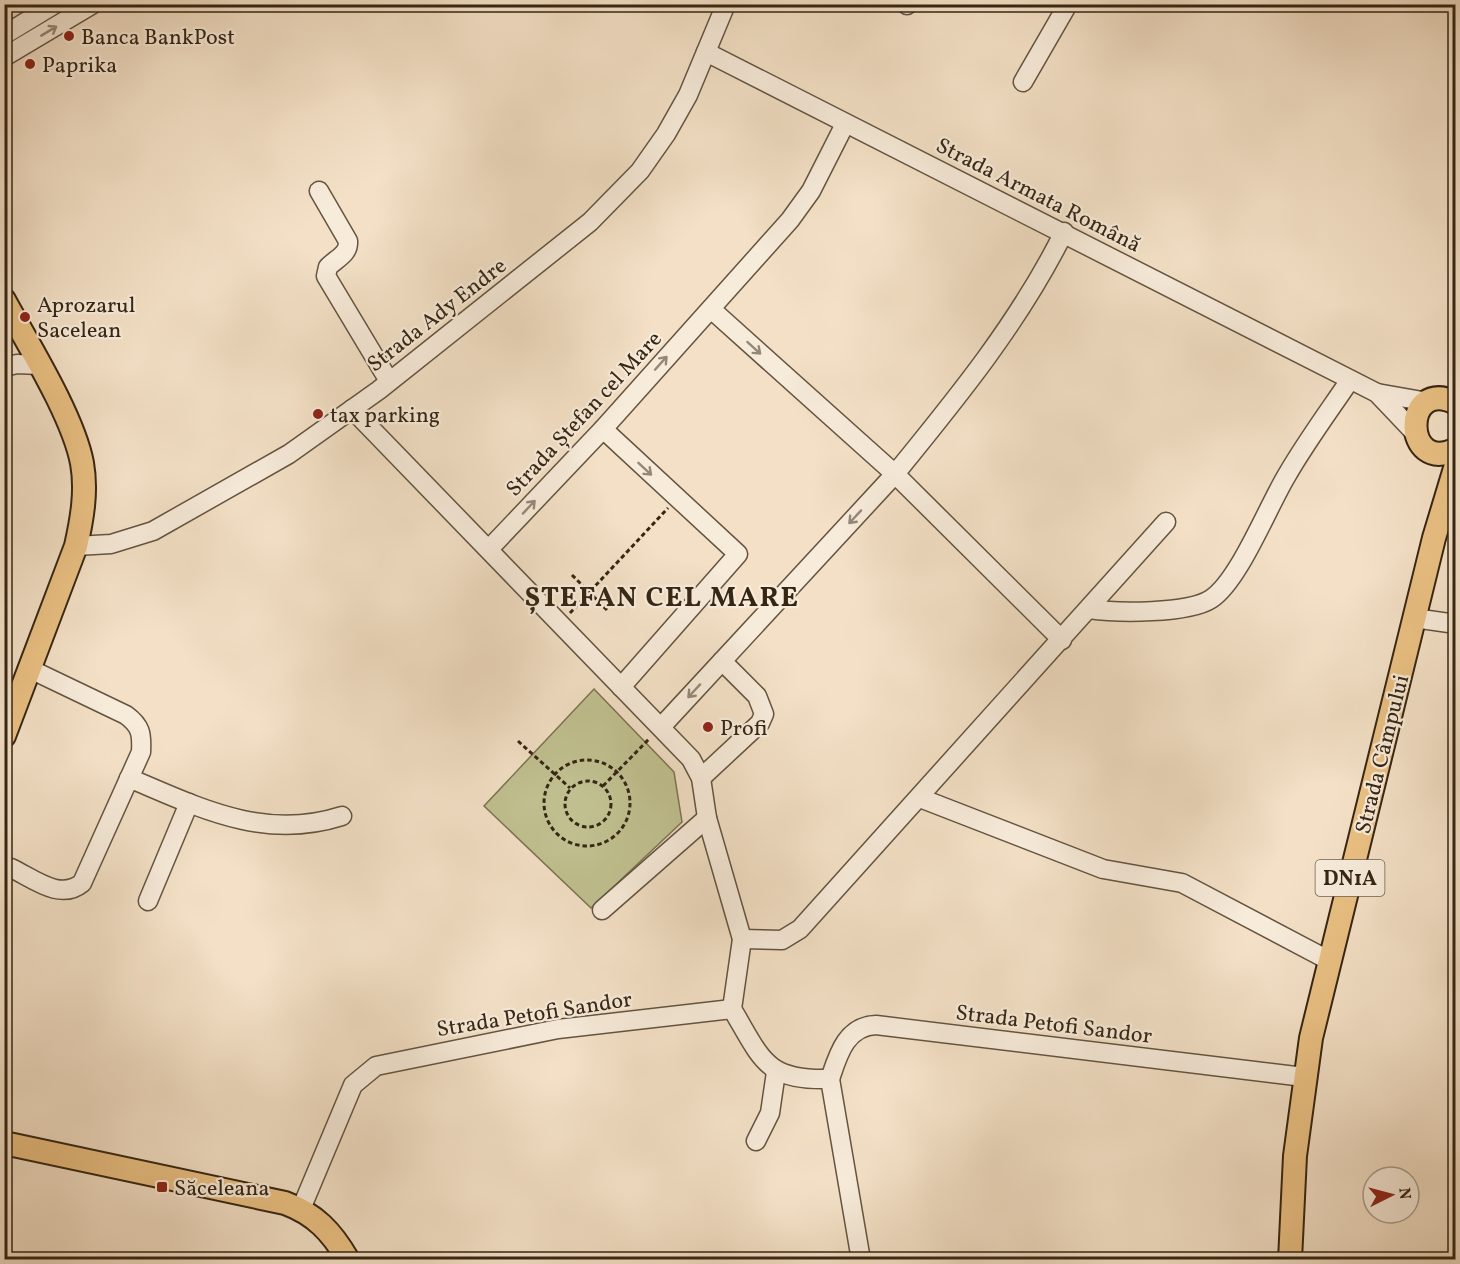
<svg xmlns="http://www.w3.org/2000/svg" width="1460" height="1264" font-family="Vollkorn,serif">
<rect width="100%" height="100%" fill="#f3e0c6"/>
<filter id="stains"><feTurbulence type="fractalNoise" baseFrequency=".00333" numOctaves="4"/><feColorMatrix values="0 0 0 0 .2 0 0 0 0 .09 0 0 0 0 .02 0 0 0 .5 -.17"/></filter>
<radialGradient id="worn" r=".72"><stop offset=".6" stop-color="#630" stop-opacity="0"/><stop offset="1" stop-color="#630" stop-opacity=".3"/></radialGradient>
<!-- green -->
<path fill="#c1c191" stroke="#7b7452" stroke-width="1.5" d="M 594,689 L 674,772 L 682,822 L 591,908 L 484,806 Z"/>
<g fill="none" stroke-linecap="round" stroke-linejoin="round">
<!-- stream -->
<path stroke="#747f79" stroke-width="4.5" d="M 4,14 L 19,4"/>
<defs>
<g id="minor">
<path d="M 907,5 L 908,4"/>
<path d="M 4,35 L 55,4"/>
<path d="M 706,52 L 1377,393 L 1415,433"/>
<path d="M 4,57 L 93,4"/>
<path d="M 1023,82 L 1068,4"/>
<path d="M 319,191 L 348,241 C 349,254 337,258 328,267 L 326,276 L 389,381"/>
<path d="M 711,309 L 895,474 L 1062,640"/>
<path d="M 4,367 L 17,364 L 39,365"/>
<path d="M 1377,393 L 1428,402"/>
<path d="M 352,409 L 691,759 L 701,778 L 707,818 L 742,939 L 732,1009"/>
<path d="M 603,429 L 738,554 L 621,687"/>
<path d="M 76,546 L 111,544 L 153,531 L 289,454 L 379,390 L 590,222 L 640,171 L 666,134 L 688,95 L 726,4"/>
<path d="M 489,549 L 603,429 L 790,220 L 811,191 L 845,124"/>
<path d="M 1089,609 C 1117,613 1188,614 1211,599 C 1239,581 1268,506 1287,475 C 1306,442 1329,411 1350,380"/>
<path d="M 1414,618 L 1456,624"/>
<path d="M 661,727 L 895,474 C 957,398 1020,321 1064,232"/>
<path d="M 129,778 C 200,808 264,841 342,816"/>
<path d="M 701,778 L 760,723 L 764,714 L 757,696 L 722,661"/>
<path d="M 920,798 L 1103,869 L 1182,883 L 1330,961"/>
<path d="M 11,868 C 34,879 60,901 82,883 L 141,752 C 142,734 141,726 126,715 L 30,669"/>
<path d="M 148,901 L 189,803"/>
<path d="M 602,910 L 707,818"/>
<path d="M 742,939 L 782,940 L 800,929 L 1166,522"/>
<path d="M 732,1009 C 762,1059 765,1081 830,1079 L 861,1260"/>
<path d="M 830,1079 C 838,1055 846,1026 876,1025 L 1304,1077"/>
<path d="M 756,1141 L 770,1113 L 776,1072"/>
<path d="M 301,1209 L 353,1085 L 376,1066 L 558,1029 L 732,1009"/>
</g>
<g id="major">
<path d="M 4,300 C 28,344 73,416 82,463 C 87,491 82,519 76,546 L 4,736"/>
<path d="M 1456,403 C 1401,376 1403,476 1456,449"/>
<path d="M 4,1143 L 285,1203 C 315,1214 332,1232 348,1260"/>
<path d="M 1290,1260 L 1295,1156 L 1311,1038 L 1434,538 L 1456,465"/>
</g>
</defs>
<!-- minor casing -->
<use href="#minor" stroke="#645440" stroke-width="21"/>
<!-- major casing -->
<use href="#major" stroke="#352614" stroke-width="26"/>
<!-- path -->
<g stroke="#352614" stroke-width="3" stroke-dasharray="4.5 3" stroke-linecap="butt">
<path d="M 572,575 L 608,611"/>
<path d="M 570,613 L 668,508"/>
<path d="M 518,741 L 570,788"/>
<circle cx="587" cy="803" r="43"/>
<circle cx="588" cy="804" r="23"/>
<path d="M 603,786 L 649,739"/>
</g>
<!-- minor -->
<use href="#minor" stroke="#f7ebda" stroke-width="18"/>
<!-- major -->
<use href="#major" stroke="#eac083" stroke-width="22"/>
</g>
<!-- one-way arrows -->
<defs><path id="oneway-shaft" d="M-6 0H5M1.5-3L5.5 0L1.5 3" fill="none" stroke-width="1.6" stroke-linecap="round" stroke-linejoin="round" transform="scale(1.5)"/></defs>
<g stroke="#968877">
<use href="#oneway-shaft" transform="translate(49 31) rotate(-31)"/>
<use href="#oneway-shaft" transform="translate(754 348) rotate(42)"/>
<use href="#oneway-shaft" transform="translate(661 363) rotate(-48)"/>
<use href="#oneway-shaft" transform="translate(645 469) rotate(43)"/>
<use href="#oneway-shaft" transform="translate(529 507) rotate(-47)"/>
<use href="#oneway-shaft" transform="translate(855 517) rotate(133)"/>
<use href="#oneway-shaft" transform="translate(694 691) rotate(133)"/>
</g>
<!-- markers -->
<g fill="#8f2418" stroke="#f7ebda" stroke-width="2">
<circle cx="69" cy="36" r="6"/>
<circle cx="30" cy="64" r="6"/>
<circle cx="25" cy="317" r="6"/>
<circle cx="318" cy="414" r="6"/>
<circle cx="708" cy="727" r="6"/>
<rect x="156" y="1181" width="12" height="12" rx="3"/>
</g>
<g text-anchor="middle" stroke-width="4.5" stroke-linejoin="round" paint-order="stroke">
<!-- shield labels -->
<rect fill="#f7ebda" stroke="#6f614f" stroke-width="1.5" x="1315.5" y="860" width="69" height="36" rx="4.5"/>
<g font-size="21" font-weight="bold" fill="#352614">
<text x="1350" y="885">DN1A</text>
</g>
<!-- poi labels -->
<g font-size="22" fill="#352614" stroke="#f7ebda" text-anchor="start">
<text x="81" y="44">Banca BankPost</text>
<text x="42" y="72">Paprika</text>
<text x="37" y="312">Aprozarul<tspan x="37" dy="25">Sacelean</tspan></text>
<text x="330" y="422">tax parking</text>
<text x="720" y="735">Profi</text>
<text x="174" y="1195">Săceleana</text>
</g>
<!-- street labels -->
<g font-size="22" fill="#352614" stroke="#f7ebda">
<text transform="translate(1039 194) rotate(27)" y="8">Strada Armata Română</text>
<text transform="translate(436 314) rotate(-38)" y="8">Strada Ady Endre</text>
<text transform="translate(583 413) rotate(-47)" y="8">Strada Ștefan cel Mare</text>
<text transform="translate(1381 754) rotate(-76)" y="8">Strada Câmpului</text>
<text transform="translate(534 1013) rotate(-9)" y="8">Strada Petofi Sandor</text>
<text transform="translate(1054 1023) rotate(7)" y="8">Strada Petofi Sandor</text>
</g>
<!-- district labels -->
<g font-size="28" font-weight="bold" letter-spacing="1.5" fill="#352614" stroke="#f7ebda">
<text x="662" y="606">ȘTEFAN CEL MARE</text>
</g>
</g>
<!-- margin -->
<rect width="1460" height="1264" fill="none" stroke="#f3e0c6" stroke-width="24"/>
<rect x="6" y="6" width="1448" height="1252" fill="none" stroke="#352614" stroke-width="3"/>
<rect x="12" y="12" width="1436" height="1240" fill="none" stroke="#352614" stroke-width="1.5"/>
<!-- north arrow -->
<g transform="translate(1391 1195) rotate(84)"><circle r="28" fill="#f7ebda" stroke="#a99c8b" stroke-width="1.5"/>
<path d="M0-4.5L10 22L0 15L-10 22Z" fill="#8f2418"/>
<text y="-9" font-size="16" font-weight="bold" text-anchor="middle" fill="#352614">N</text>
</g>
<rect width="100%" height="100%" filter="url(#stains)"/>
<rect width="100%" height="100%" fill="url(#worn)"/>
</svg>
